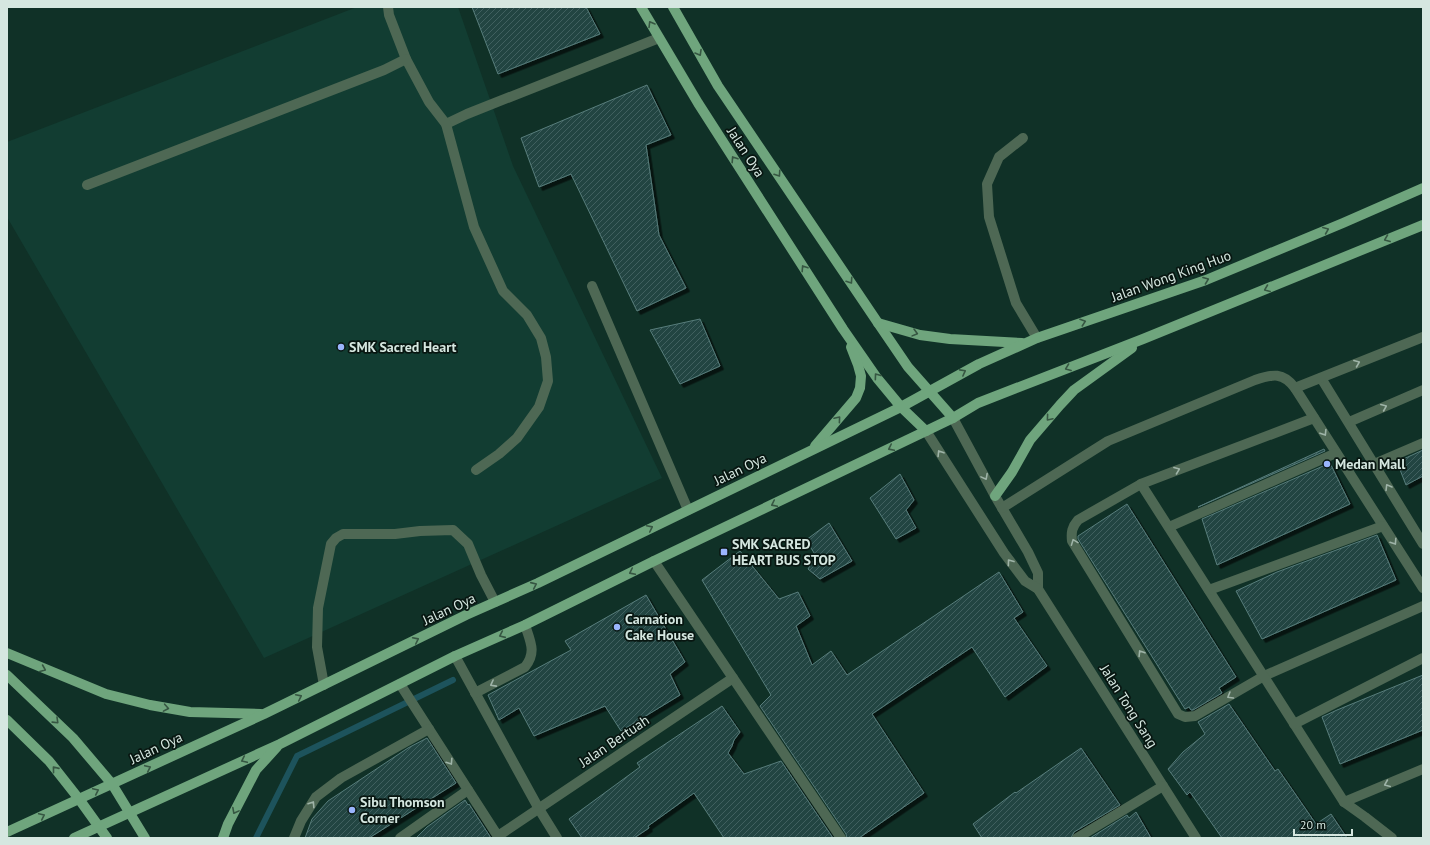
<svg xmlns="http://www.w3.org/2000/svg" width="1430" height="845" font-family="'PT Sans',sans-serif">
<defs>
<pattern id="building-hatch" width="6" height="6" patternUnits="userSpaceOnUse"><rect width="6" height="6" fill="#204543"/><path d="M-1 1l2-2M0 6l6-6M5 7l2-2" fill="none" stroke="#40605e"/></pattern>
<filter id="shadow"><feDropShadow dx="3.5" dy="3.5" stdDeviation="0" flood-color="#0009"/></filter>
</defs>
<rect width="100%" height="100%" fill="#103127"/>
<!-- built -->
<path fill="#123d32" d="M 357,7 L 458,7 L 513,166 L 662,478 L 264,658 L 7,217 L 7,142 Z"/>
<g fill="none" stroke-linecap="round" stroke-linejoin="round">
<!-- stream -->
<path stroke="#1d535c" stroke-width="6" d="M 256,838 L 297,756 L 453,680"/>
</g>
<!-- building -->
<g fill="url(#building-hatch)" stroke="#587d7b" filter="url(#shadow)">
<path d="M 472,7 L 586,7 L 600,34 L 498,74 Z"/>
<path d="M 647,85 L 671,135 L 646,145 L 659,235 L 686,288 L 637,311 L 571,174 L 539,187 L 521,138 Z"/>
<path d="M 700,319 L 720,366 L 680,384 L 650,330 Z"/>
<path d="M 1324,449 L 1325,451 L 1198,507 Z"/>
<path d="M 1423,450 L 1423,476 L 1406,485 L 1397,462 Z"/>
<path d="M 1330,463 L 1350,504 L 1217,565 L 1202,519 Z"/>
<path d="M 900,474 L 914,500 L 906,510 L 916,528 L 896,539 L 870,498 Z"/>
<path d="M 1127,504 L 1236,677 L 1219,688 L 1222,693 L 1193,710 L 1191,710 L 1189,707 L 1185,709 L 1078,539 L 1078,536 Z"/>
<path d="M 829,523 L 852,561 L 820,579 L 808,569 L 816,556 L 806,540 Z"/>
<path d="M 1377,535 L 1396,580 L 1262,639 L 1236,591 L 1277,572 Z"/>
<path d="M 740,551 L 779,599 L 798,592 L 810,616 L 796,626 L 812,665 L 831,651 L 847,675 L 999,572 L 1023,612 L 1014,618 L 1047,666 L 1005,697 L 972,647 L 872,714 L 924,793 L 859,838 L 847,838 L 846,834 L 760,706 L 771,695 L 702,580 Z"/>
<path d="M 646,595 L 685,662 L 670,674 L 680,695 L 621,731 L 605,706 L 534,736 L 519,708 L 499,720 L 488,695 L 571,650 L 565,641 Z"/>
<path d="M 1423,675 L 1423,730 L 1340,764 L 1322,717 L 1337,710 Z"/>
<path d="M 1229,704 L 1275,771 L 1278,769 L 1316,824 L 1331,814 L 1347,838 L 1222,838 L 1190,792 L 1187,795 L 1168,769 L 1183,752 L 1205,734 L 1198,722 Z"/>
<path d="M 722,706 L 740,732 L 734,740 L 732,746 L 728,753 L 744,774 L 781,761 L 833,838 L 724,838 L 694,793 L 648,826 L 649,828 L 634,838 L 582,838 L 569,819 L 640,767 L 637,763 Z"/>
<path d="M 427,738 L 456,783 L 369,838 L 305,838 L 312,819 L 328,801 L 408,748 Z"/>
<path d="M 1081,748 L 1120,805 L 1074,832 L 1071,838 L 982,838 L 973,824 L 1015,792 L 1016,793 Z"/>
<path d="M 465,800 L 468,805 L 469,804 L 491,838 L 416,838 L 427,827 Z"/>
<path d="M 1136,812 L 1151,838 L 1090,838 L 1127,815 L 1129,818 Z"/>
</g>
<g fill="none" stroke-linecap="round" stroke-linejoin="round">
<!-- minor -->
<g stroke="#4e6854" stroke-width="10">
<path d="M 388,7 L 389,15 L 406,59"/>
<path d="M 446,124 L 467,114 L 659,38"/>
<path d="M 1023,138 L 999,157 L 987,184 L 989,217 L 1016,303 L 1037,338"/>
<path d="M 87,185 L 384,70 L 406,59 L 429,102 L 446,124 L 474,227 L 503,291 L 527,315 L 541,338 L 546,357 L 548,381 L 539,407 L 517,438 L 499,454 L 476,470"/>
<path d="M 592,286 L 688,510"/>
<path d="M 1321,378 L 1423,544"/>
<path d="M 1295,388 L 1423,337"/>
<path d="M 953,418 L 995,496 L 1028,552 L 1038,573 L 1038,589"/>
<path d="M 1314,418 L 1141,484 L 1078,520 C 1072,527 1071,532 1072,541 L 1178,714 L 1185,717 L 1195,716 L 1264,676 L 1423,606"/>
<path d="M 1349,422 L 1423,390"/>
<path d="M 926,431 L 1004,553 L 1025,581 L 1038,589 L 1196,838"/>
<path d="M 1374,464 L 1423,443"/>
<path d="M 1141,484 L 1344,802 L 1365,817 L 1392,838"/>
<path d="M 1002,508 L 1108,441 L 1255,380 C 1273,374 1283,372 1295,388 L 1423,588"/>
<path d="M 1169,527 L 1336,453"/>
<path d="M 654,561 L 841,838"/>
<path d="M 1209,590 L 1383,526"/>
<path d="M 455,656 L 539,809 L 557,838"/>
<path d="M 400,684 L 499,838"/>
<path d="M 324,685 L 317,647 L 318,608 L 331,544 L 336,538 L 343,534 L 395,534 L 420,531 L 453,530 L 468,544 L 481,575 L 495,602"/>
<path d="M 475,693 L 525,667 C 537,652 530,641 525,625"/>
<path d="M 1294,724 L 1423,658"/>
<path d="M 1344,802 L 1423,769"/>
<path d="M 498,836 L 733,678"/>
<path d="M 294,838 L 301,821 L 316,797 L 341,778 L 429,729"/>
<path d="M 400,838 L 468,790"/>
<path d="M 1077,838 L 1163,786"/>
</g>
<!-- major -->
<g stroke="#6fa57d" stroke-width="10">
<path d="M 641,7 L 698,103 L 843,329 L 877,378 L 901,407 L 926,431"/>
<path d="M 673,7 L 718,86 L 878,323 L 908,367 L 953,418"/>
<path d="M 878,323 L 920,335 L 950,339 L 1022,343"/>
<path d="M 815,446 L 856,398 L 860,388 L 861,376 L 858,365 L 851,347"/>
<path d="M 995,496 L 1012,472 L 1030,440 L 1060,405 L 1074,390 L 1132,348"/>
<path d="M 7,653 L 106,694 L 150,705 L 190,712 L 261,714"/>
<path d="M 7,675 L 73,738 L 112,784 L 145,838"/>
<path d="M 7,720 L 49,761 L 79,799 L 107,838"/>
<path d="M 7,832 L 264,714 L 466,615 L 538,583 L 901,407 L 979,364 L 1037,338 L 1206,280 L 1343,223 L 1423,188"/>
<path d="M 74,838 L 280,744 L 455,656 L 525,625 L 654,561 L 926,431 L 953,418 L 978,403 L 1143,339 L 1423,225"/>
<path d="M 223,838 L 228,824 L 256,770 L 277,747"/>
</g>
</g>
<!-- one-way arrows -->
<defs><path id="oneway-chevron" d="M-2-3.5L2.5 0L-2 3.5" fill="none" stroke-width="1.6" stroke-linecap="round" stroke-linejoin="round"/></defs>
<g stroke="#365642">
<use href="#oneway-chevron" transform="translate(651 24) rotate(-121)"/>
<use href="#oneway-chevron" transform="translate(699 53) rotate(60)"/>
<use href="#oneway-chevron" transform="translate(734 159) rotate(-123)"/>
<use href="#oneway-chevron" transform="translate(778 174) rotate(56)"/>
<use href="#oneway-chevron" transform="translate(1326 230) rotate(-23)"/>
<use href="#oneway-chevron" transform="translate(1387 239) rotate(158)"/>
<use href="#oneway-chevron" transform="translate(804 268) rotate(-123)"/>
<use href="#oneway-chevron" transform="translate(1206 280) rotate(-21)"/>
<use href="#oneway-chevron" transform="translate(850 281) rotate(56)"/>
<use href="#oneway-chevron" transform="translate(1267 289) rotate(158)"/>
<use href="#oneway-chevron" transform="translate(1083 322) rotate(-19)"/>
<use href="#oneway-chevron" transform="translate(915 333) rotate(15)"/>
<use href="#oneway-chevron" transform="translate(1068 368) rotate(159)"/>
<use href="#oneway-chevron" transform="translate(963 372) rotate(-28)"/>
<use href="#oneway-chevron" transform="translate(877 376) rotate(-126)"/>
<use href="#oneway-chevron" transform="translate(1049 418) rotate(130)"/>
<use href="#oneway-chevron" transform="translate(838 419) rotate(-50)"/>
<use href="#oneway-chevron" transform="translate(891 448) rotate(154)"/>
<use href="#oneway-chevron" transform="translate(774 504) rotate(154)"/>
<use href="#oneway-chevron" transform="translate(650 528) rotate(-26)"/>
<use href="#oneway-chevron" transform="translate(632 572) rotate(154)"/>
<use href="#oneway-chevron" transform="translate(534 585) rotate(-24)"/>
<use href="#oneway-chevron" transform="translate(502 635) rotate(156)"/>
<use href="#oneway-chevron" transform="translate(416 640) rotate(-26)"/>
<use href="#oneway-chevron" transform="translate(43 669) rotate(23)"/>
<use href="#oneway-chevron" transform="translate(299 697) rotate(-26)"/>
<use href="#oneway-chevron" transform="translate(166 708) rotate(10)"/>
<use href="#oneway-chevron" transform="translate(56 721) rotate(44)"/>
<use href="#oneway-chevron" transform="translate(244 760) rotate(155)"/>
<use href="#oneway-chevron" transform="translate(148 768) rotate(-25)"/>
<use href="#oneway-chevron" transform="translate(55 769) rotate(-129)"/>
<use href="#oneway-chevron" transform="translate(96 791) rotate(-25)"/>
<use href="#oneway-chevron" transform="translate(235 811) rotate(118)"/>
<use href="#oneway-chevron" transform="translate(42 816) rotate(-25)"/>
</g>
<g stroke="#9fb4a8">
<use href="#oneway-chevron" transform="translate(1357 363) rotate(-22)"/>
<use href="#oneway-chevron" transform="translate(1384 407) rotate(-23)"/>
<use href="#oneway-chevron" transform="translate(1324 433) rotate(58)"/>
<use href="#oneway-chevron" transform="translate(940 453) rotate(-122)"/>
<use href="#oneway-chevron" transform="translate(1177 470) rotate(-21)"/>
<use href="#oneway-chevron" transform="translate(985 477) rotate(62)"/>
<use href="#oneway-chevron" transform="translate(1388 487) rotate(-121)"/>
<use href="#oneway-chevron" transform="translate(1074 542) rotate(-111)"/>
<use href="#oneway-chevron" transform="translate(1394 542) rotate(57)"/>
<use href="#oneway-chevron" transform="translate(1010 562) rotate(-126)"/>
<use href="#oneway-chevron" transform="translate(1141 653) rotate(-122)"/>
<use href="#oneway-chevron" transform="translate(493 684) rotate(152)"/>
<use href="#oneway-chevron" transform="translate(1230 696) rotate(150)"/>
<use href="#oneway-chevron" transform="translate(450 762) rotate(57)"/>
<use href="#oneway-chevron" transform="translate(1387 784) rotate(157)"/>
<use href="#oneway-chevron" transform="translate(312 804) rotate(-57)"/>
</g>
<!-- markers -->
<g fill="#9ab5fd" stroke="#081611" stroke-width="1.5">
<circle cx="341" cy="347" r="4"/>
<circle cx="1327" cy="464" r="4"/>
<rect x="720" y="548" width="8" height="8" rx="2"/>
<circle cx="617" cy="627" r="4"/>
<circle cx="352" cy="810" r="4"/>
</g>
<g text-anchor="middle" stroke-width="3.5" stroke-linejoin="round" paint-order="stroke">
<!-- street labels -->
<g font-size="14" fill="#d5e7e0" stroke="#081611">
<text transform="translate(746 152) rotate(57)" y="5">Jalan Oya</text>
<text transform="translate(1171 276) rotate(-20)" y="5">Jalan Wong King Huo</text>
<text transform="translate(740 469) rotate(-26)" y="5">Jalan Oya</text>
<text transform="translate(449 609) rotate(-25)" y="5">Jalan Oya</text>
<text transform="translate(1129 706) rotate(58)" y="5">Jalan Tong Sang</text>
<text transform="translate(614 741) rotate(-34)" y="5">Jalan Bertuah</text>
<text transform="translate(156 748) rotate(-25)" y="5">Jalan Oya</text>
</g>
<!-- poi labels -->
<g font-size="14" font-weight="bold" fill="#d5e7e0" stroke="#081611" text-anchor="start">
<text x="349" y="352">SMK Sacred Heart</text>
<text x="1335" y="469">Medan Mall</text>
<text x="732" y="549">SMK SACRED<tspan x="732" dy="16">HEART BUS STOP</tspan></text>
<text x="625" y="624">Carnation<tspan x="625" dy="16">Cake House</tspan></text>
<text x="360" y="807">Sibu Thomson<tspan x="360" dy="16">Corner</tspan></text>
</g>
</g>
<!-- border -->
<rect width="1430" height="845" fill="none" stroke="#d5e7e0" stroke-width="16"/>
<!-- scale -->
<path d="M1294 829v6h58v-6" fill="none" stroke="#d5e7e0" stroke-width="2"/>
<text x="1300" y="829" font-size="12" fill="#d5e7e0" stroke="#081611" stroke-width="3" paint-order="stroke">20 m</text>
</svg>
